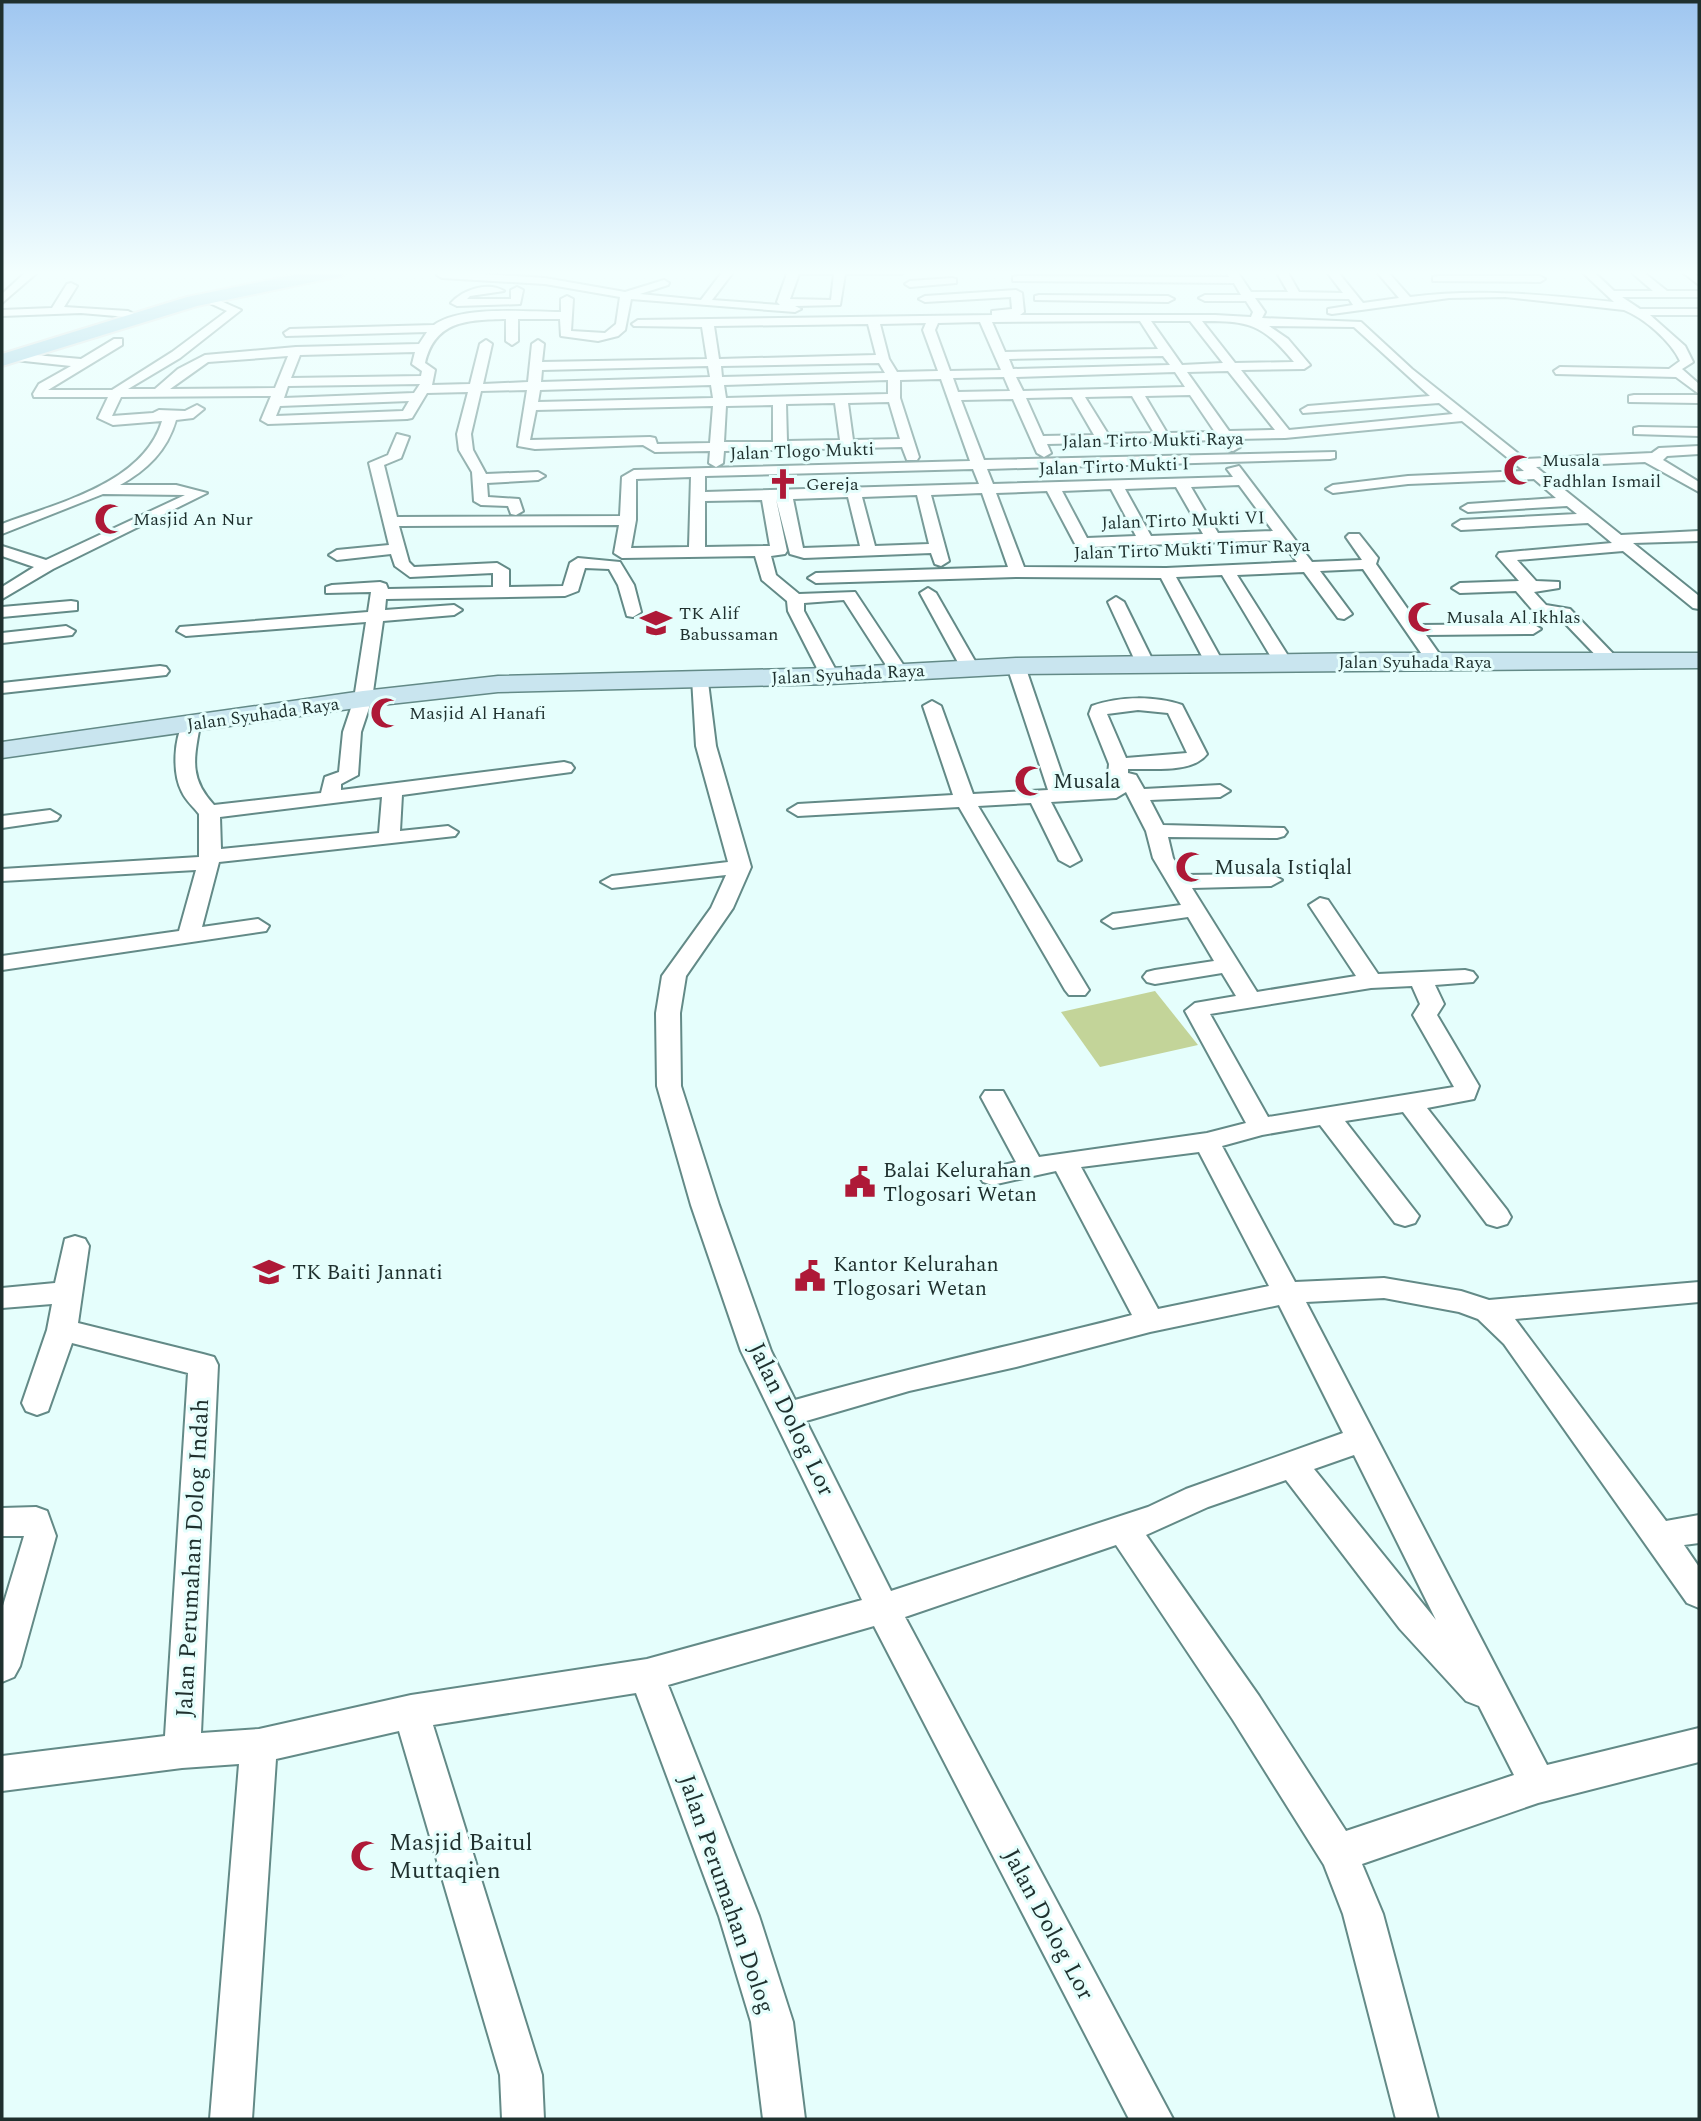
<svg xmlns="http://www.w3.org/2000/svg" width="1701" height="2121" font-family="Spectral,serif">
<rect width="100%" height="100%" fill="#e5fefc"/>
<!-- green -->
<path fill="#c3d499" d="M 1155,991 L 1198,1045 L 1100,1067 L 1061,1012 Z"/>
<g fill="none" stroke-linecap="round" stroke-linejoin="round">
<defs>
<g id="street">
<path d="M 27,271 L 39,271 L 2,303 L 2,294 Z"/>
<path d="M 440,271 L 545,278 L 625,292 L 664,280 L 669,283 L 668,285 L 640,294 L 701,300 L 723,271 L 734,271 L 712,300 L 780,305 L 777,302 L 788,271 L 906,271 L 901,274 L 845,274 L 840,305 L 795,306 L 801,309 L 795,312 L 631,299 L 625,330 L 618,336 L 598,341 L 561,336 L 560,319 L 518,319 L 518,341 L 512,345 L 506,341 L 506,319 C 468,320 435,320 425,363 L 435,370 L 432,385 L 470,384 L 480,344 L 486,340 L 492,344 L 483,384 L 528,382 L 532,344 L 538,340 L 544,344 L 542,362 L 707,359 L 702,327 L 634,326 L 632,324 L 638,320 L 992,315 L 992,311 L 1012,309 L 1011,297 L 925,302 L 919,299 L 925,296 L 1016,290 L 1022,293 L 1024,312 L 1020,315 L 1215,315 L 1251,317 L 1253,312 L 1246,301 L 1205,301 L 1199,298 L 1205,295 L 1241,295 L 1234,283 L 1013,281 L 1013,277 L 1017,276 L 1229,277 L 1226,271 L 1237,271 L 1251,292 L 1288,292 L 1276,271 L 1287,271 L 1299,292 L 1343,293 L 1326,271 L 1337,271 L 1363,303 L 1399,298 L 1376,271 L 1387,271 L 1410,297 C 1479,288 1545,295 1614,302 L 1581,271 L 1593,271 L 1614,291 L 1653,291 L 1630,271 L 1642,271 L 1667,291 L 1699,291 L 1699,297 L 1622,297 L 1640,309 L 1699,309 L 1699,315 L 1650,315 L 1685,346 L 1693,362 L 1682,369 L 1699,384 L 1699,394 L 1676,377 L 1556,374 L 1554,371 L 1560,367 L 1669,369 L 1680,361 C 1671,341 1644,318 1624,310 L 1505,297 L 1449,298 L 1332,314 L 1328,313 L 1328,309 L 1353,305 L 1349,299 L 1255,298 L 1265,312 L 1262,318 L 1361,322 L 1412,369 L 1525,459 L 1652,453 L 1659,448 L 1699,446 L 1699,454 L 1667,456 L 1663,460 L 1699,482 L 1699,492 L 1645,462 L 1536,467 L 1621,535 L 1699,531 L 1699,541 L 1633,543 L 1699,596 L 1699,609 L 1693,608 L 1623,551 L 1517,560 L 1536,581 L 1559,582 L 1559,588 L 1534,592 L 1546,605 L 1570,609 L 1621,662 L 1618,666 L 1606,666 L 1559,617 L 1535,613 L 1516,591 L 1460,593 L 1452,588 L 1460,583 L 1519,581 L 1497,556 L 1499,553 L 1612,543 L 1588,523 L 1461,530 L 1453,525 L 1461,520 L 1577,514 L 1567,506 L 1468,512 L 1461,508 L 1468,504 L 1556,498 L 1534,479 L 1408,484 L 1333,493 L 1326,489 L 1333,485 L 1408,476 L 1524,471 L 1462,421 L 1285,438 L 1235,439 L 1240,447 L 1233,451 L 1228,450 L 1221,440 L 1047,444 L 1051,453 L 1044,457 L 1037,453 L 1013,399 L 961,400 L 984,460 L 1335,452 L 1335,458 L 1330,459 L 987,469 L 993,484 L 1233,477 L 1227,469 L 1239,466 L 1312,562 L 1362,560 L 1346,537 L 1349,534 L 1359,534 L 1378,558 L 1376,564 L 1419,625 L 1533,624 L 1541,629 L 1533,634 L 1426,635 L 1445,662 L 1436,667 L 1430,666 L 1363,569 L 1320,571 L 1352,614 L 1344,619 L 1338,618 L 1304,572 L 1237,575 L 1292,662 L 1283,667 L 1274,662 L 1222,575 L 1176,577 L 1224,664 L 1215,669 L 1206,664 L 1161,578 L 1016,577 L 816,583 L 808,578 L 816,573 L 1008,567 L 982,493 L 931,495 L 949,561 L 941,566 L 935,564 L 931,553 L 804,558 L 790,554 L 776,499 L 787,551 L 785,554 L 771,556 L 776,575 L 799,594 L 855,592 L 908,672 L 905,676 L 893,676 L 844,600 L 804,603 L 804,611 L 839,676 L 830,681 L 821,676 L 788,611 L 787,601 L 762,580 L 755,556 L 622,558 L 614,553 L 619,525 L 399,526 L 409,562 L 414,567 L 497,563 L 509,570 L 509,587 L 563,586 L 570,563 L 578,558 L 620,562 L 634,585 L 641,612 L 633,617 L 627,616 L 618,585 L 609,569 L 585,568 L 578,591 L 565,596 L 386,599 L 385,610 L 454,605 L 462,610 L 454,615 L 383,621 L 372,699 L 361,732 L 358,775 L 341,784 L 341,790 L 564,762 L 571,764 L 574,768 L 571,772 L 402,795 L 400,831 L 448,826 L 458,832 L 455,836 L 219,862 L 202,927 L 258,919 L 269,926 L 266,931 L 2,970 L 2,956 L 179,931 L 196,870 L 2,881 L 2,869 L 199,857 L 199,814 C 193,806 186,801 182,792 C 172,773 174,739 184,721 L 191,719 L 200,725 C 194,759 189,778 214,805 L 321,793 L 325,777 L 339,772 L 343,732 L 354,699 L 366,622 L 186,636 L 177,631 L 180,627 L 368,612 L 371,592 L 326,593 L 326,587 L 332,585 L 380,582 L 386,584 L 388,589 L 493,587 L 493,573 L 410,577 L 395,566 L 391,554 L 337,560 L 329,555 L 337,550 L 389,545 L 369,463 L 388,455 L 397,434 L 409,437 L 401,458 L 384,465 L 397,517 L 620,516 L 622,477 L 634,470 L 970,461 L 941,379 L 900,380 L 900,398 L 919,457 L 917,460 L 907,460 L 902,447 L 724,451 L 723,463 L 716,467 L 709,463 L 710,451 L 655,452 L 643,445 L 535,449 L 518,446 L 527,390 L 481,391 L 471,434 L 473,450 L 486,474 L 538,472 L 545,476 L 538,480 L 487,483 L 488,497 L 519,499 L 523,511 L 516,515 L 511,514 L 508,506 L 481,505 L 474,501 L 472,472 L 459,450 L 457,434 L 468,392 L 427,393 L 412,418 L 407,419 L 268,424 L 261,420 L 271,396 L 121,397 L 112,416 L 153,413 L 159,410 L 185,411 L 197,405 L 204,409 L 193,418 L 176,420 C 167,451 147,470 120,485 L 176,485 L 207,493 L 53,569 L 2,599 L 2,587 L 34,567 L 2,556 L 2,546 L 46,560 L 185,495 L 103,494 L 2,534 L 2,524 C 57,503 143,484 162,421 L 113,425 L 98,418 L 108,397 L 34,397 L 33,394 L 39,384 L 71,366 L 15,360 L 9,356 L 11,353 L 81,359 L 114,339 L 122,339 L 122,345 L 48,390 L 112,390 L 172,352 L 227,311 L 203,300 L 201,298 L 207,295 L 241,310 L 180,358 L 128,389 L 155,389 L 178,369 L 205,355 L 296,347 L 419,344 L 427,332 L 286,336 L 284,333 L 290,329 L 434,325 C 462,305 527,312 561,312 L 561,299 L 567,296 L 573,299 L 571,331 L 605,333 L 616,324 L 620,297 L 545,284 L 442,278 L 437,275 ZM 799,274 L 834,274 L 831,300 L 790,299 ZM 1140,321 L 1158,349 L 1005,352 L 992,322 ZM 1151,321 L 1190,321 L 1223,363 L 1182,365 ZM 1202,321 C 1250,321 1262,324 1294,362 L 1235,363 ZM 980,322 L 1001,370 L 950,371 L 935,330 L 938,323 ZM 926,323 L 923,330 L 938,371 L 897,372 L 889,359 L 880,324 ZM 868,324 L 876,355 L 719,359 L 714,326 ZM 1269,326 L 1354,327 L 1430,396 L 1308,406 L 1301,410 L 1303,413 L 1439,403 L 1453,414 L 1289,430 L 1241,370 L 1304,369 L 1310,365 L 1288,339 ZM 415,352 L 412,364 L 422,371 L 421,376 L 291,378 L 300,355 ZM 288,356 L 275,388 L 170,389 L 208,362 ZM 1163,356 L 1170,365 L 1013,369 L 1009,359 ZM 879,363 L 885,373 L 722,377 L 721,366 ZM 708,366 L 710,377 L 541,382 L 542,370 ZM 1228,371 L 1275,430 L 1229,431 L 1187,372 ZM 1175,372 L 1185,387 L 1023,391 L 1016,377 ZM 1004,377 L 1010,391 L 958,392 L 953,378 ZM 888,380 L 888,394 L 726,398 L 724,385 ZM 420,384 L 414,393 L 284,398 L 288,386 ZM 711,385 L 713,398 L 538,402 L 540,390 ZM 1190,395 L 1215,432 L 1167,433 L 1145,396 ZM 1132,396 L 1154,433 L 1108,434 L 1085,397 ZM 1072,397 L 1094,435 L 1043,436 L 1026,398 ZM 409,401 L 403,411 L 276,416 L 280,406 ZM 889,402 L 900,439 L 853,440 L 848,403 ZM 835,403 L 840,440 L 787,441 L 786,404 ZM 773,405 L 773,442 L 724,442 L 726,406 ZM 713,406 L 710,443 L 657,444 L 655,438 L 650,437 L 530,440 L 536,410 ZM 973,469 L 979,484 L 705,492 L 705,476 ZM 691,477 L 689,547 L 631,548 L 636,520 L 636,479 ZM 1239,485 L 1273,531 L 1218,533 L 1191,487 ZM 1176,487 L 1203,534 L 1151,536 L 1125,489 ZM 1111,489 L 1136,536 L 1087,538 L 1062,491 ZM 1047,491 L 1083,559 L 1095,559 L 1097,556 L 1092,547 L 1280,540 L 1297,562 L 1166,568 L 1024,567 L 996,493 ZM 917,495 L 929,544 L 875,546 L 862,497 ZM 848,497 L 860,546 L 803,548 L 793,499 ZM 762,500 L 770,546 L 705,547 L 705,501 ZM 382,797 L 379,833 L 221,849 L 220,817 Z"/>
<path d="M 1681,271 L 1693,271 L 1699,277 L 1699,285 Z"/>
<path d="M 1437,276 L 1540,276 L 1545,279 L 1540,282 L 1433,281 L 1433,277 Z"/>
<path d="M 952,278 L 956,279 L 956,283 L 910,287 L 905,284 L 910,281 Z"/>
<path d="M 71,283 L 77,286 L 64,307 L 128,311 L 134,314 L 128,317 L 81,313 L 2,316 L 2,310 L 52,308 L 67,284 Z"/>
<path d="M 517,287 L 523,290 L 520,304 L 457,306 L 451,303 C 462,290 488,281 504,291 L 470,296 L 467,299 L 511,299 L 511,290 Z"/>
<path d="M 1039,295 L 1168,296 L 1174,299 L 1168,302 L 1035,300 L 1035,296 Z"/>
<path d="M 1634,395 L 1699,395 L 1699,403 L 1629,402 L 1629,396 Z"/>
<path d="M 1639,427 L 1699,428 L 1699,436 L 1634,434 L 1634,428 Z"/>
<path d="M 928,588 L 936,593 L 979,668 L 976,672 L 964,672 L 961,668 L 920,593 Z"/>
<path d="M 1116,597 L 1124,602 L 1155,665 L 1152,669 L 1146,670 L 1137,665 L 1108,602 Z"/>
<path d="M 71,601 L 77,602 L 77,610 L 2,617 L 2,607 Z"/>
<path d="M 66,626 L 75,631 L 72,635 L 2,643 L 2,633 Z"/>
<path d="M 1016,661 L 1025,666 L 1067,789 L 1107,787 L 1109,764 L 1089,714 L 1092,706 C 1120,696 1155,696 1182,705 L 1207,754 C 1192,774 1150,768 1128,769 L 1128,773 L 1136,775 L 1144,789 L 1220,785 L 1230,791 L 1220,797 L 1150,800 L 1163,825 L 1284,828 L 1287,832 L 1284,836 L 1277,838 L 1168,837 L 1173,858 L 1184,875 L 1271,874 L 1282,880 L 1271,886 L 1192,888 L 1257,992 L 1356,976 L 1309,905 L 1320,898 L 1328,900 L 1378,974 L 1465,970 L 1473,972 L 1477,977 L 1473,982 L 1435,985 L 1444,1004 L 1437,1015 L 1479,1086 L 1474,1099 L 1427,1108 L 1507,1210 L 1511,1217 L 1507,1224 L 1497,1227 L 1487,1224 L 1403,1112 L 1345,1121 L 1419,1216 L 1415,1223 L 1405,1226 L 1395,1223 L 1320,1125 L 1262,1135 L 1222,1146 L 1295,1282 L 1384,1278 L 1461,1291 L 1489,1300 L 1699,1282 L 1699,1302 L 1515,1319 L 1666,1521 L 1699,1515 L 1699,1543 L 1684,1545 L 1699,1567 L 1699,1608 L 1687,1603 L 1504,1344 L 1478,1319 L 1459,1312 L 1384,1298 L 1306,1302 L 1547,1765 L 1699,1728 L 1699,1762 L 1538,1803 L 1362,1864 L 1383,1914 L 1438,2119 L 1396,2119 L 1343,1914 L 1324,1865 L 1233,1720 L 1116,1545 L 905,1617 L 1173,2119 L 1129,2119 L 874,1626 L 668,1685 L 759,1916 L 793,2022 L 805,2119 L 763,2119 L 751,2022 L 719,1916 L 636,1693 L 433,1725 L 542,2075 L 544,2119 L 502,2119 L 500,2075 L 399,1731 L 276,1759 L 252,2119 L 210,2119 L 239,1764 L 182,1768 L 2,1791 L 2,1756 L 165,1736 L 188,1373 L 72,1343 L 48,1411 L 37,1415 L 26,1411 L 22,1403 L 47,1330 L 52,1304 L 2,1308 L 2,1288 L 55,1283 L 65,1239 L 75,1236 L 85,1239 L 89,1246 L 78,1323 L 203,1354 L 214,1357 L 218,1365 L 201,1733 L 259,1729 L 411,1695 L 647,1659 L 862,1600 L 741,1351 L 691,1205 L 657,1086 L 656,1013 L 662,976 L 711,908 L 726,875 L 612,888 L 601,882 L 612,876 L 728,862 L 696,746 L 692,678 L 701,673 L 707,674 L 716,746 L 751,867 L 733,908 L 686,976 L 680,1013 L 681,1086 L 719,1205 L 771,1351 L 795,1400 C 907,1368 1020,1344 1132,1315 L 1056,1171 L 992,1185 L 983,1182 L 979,1176 L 983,1170 L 1016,1162 L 981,1097 L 985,1091 L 1003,1091 L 1039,1157 L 1207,1133 L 1246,1123 L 1185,1011 L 1195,1003 L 1236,996 L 1222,973 L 1155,984 L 1147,982 L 1143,977 L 1147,972 L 1155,970 L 1214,961 L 1188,917 L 1113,928 L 1102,921 L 1113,914 L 1181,905 L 1153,858 L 1146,831 L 1126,792 L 1116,798 L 1051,802 L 1081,860 L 1070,866 L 1059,860 L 1031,803 L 978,806 L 1089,990 L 1085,995 L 1069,995 L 1065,990 L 959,807 L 798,816 L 788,810 L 798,804 L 953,795 L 923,706 L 932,701 L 941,706 L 973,794 L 1048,790 L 1007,666 ZM 1138,710 L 1168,713 L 1187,753 L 1126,758 L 1107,714 ZM 1412,986 L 1420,1004 L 1413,1015 L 1454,1087 L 1268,1117 L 1210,1014 L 1371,988 ZM 1199,1152 L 1269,1286 L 1158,1309 L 1081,1167 ZM 1279,1305 L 1343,1433 L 1186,1489 L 1148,1507 L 891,1591 L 806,1421 L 909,1391 L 1016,1367 L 1150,1332 ZM 1354,1455 L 1436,1620 L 1314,1469 ZM 1286,1480 L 1400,1629 L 1466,1701 L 1479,1706 L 1514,1775 L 1346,1831 L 1259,1696 L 1146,1535 L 1208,1507 Z"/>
<path d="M 160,666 L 166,667 L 169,671 L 166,675 L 2,693 L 2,683 Z"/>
<path d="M 50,810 L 60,816 L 57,820 L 2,828 L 2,816 Z"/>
<path d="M 36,1507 L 47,1511 L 56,1536 L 20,1666 L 14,1677 L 2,1682 L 2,1609 L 24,1536 L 2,1536 L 2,1508 Z"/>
</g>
<path id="secondary" d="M 1372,653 L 1699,653 L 1699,668 L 1016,674 L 830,684 L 498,692 L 363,707 L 2,758 L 2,742 L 363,691 L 498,676 L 830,668 L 1016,658 Z"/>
<path id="primary" d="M 313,271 L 349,271 L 341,276 L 197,306 L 2,366 L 2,354 L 187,297 Z"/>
</defs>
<!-- street casing -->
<use href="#street" stroke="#638a87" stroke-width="4"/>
<!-- secondary casing -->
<use href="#secondary" stroke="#638a87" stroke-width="3"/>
<!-- primary casing -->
<use href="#primary" stroke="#dbdede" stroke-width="4"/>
<!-- street -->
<use href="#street" fill="#fff" fill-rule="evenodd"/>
<!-- secondary -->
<use href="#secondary" fill="#c9e5ef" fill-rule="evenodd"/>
<!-- primary -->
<use href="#primary" fill="#93cadf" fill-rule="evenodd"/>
</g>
<!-- sky -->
<linearGradient id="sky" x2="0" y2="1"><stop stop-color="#9fc6f0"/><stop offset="0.48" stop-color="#f3fffe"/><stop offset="1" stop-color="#f3fffe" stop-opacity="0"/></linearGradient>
<rect width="1701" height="568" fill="url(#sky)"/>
<!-- icons -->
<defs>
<symbol id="mosque-bare" viewBox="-9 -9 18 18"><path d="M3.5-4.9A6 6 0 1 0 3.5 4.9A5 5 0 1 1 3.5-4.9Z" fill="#ae1937" stroke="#e5fefc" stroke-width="2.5" paint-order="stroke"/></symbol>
<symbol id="church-bare" viewBox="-9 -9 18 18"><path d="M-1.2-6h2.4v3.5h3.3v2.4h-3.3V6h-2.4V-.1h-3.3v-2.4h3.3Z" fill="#ae1937" stroke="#e5fefc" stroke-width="2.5" paint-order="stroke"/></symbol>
<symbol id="school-bare" viewBox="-9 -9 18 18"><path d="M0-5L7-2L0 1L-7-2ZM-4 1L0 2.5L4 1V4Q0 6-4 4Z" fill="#ae1937" stroke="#e5fefc" stroke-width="2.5" paint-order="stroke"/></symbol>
<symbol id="civic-bare" viewBox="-9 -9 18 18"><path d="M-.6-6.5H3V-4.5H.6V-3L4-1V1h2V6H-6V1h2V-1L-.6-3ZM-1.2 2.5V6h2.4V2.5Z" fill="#ae1937" stroke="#e5fefc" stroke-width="2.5" paint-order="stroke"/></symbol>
</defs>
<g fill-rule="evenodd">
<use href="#mosque-bare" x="1497" y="448" width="44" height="44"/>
<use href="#church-bare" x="761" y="462" width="44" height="44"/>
<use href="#mosque-bare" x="88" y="497" width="44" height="44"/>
<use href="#mosque-bare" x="1401" y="595" width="44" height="44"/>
<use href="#school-bare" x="634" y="601" width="44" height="44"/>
<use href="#mosque-bare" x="364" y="691" width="44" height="44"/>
<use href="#mosque-bare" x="1008" y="759" width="44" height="44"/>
<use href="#mosque-bare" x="1169" y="845" width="44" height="44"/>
<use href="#civic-bare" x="838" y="1160" width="44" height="44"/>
<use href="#school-bare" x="247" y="1250" width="44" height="44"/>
<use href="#civic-bare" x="788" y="1254" width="44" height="44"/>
<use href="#mosque-bare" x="344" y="1834" width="44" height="44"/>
</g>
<g text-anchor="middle" stroke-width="6" stroke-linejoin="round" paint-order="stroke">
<!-- far-street labels -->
<g font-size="18" fill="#1f302e" stroke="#e5fefc">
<text transform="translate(1153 440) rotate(-1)" y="6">Jalan Tirto Mukti Raya</text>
<text transform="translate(802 451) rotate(-2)" y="6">Jalan Tlogo Mukti</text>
<text transform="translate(1114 466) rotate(-2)" y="6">Jalan Tirto Mukti I</text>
<text transform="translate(1183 520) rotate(-2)" y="6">Jalan Tirto Mukti VI</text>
<text transform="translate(1192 549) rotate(-2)" y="6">Jalan Tirto Mukti Timur Raya</text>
<text x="1415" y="668">Jalan Syuhada Raya</text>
<text transform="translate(848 674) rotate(-3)" y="6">Jalan Syuhada Raya</text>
<text transform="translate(263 714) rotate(-8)" y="6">Jalan Syuhada Raya</text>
</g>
<!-- far-poi labels -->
<g font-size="18" fill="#1f302e" stroke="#e5fefc" text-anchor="start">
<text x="1542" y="466">Musala<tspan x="1542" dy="21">Fadhlan Ismail</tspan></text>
<text x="806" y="490">Gereja</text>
<text x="133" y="525">Masjid An Nur</text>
<text x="679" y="619">TK Alif<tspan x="679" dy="21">Babussaman</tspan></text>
<text x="1446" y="623">Musala Al Ikhlas</text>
<text x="409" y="719">Masjid Al Hanafi</text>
</g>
<!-- poi labels -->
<g font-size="21" fill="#1f302e" stroke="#e5fefc" text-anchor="start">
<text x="1053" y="788">Musala</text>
<text x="1214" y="874">Musala Istiqlal</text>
<text x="883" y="1177">Balai Kelurahan<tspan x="883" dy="24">Tlogosari Wetan</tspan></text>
<text x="833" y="1271">Kantor Kelurahan<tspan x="833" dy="24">Tlogosari Wetan</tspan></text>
<text x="292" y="1279">TK Baiti Jannati</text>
</g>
<!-- near-street labels -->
<g font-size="24" fill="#1f302e" stroke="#e5fefc">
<text transform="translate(792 1419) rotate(64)" y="8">Jalan Dolog Lor</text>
<text transform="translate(192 1558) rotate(-87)" y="8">Jalan Perumahan Dolog Indah</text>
<text transform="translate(727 1894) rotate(71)" y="8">Jalan Perumahan Dolog</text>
<text transform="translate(1049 1924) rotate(62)" y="8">Jalan Dolog Lor</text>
</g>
<!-- near-poi labels -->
<g font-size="24" fill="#1f302e" stroke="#e5fefc" text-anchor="start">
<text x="389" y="1850">Masjid Baitul<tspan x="389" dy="28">Muttaqien</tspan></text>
</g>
</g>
<!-- border -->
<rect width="1701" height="2121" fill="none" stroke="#1f302e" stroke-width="7"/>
</svg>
